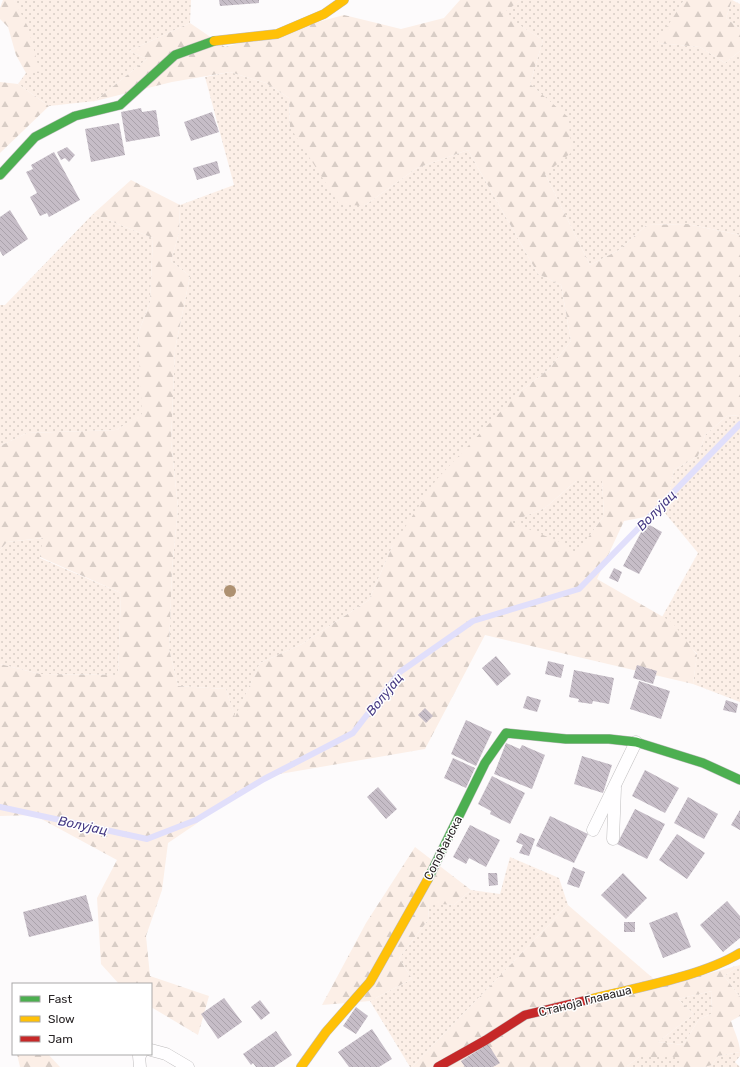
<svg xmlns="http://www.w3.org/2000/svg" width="740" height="1067" font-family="Rubik,sans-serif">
<defs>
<pattern id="grass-dots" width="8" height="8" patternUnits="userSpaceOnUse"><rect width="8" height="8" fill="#fcefe7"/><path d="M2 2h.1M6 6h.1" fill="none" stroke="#d8cdc6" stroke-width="1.8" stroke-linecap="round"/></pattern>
<pattern id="forest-firs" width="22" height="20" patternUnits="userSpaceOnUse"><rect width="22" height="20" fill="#fcefe7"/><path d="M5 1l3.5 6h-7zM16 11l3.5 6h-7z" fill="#d8cdc6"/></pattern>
<pattern id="building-back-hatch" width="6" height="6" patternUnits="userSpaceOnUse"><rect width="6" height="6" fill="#c6bdc7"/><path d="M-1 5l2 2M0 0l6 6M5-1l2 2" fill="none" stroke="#aaa2ab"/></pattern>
</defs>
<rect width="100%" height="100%" fill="#fdfbfc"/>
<!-- grass -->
<g fill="url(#grass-dots)">
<path d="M 14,0 L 191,0 L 190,23 L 129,51 L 147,59 L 95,101 L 49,106 L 18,84 L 26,73 L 39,73 Z"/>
<path d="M 521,0 L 684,0 L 658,43 L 700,47 L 725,63 L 740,51 L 740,235 L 687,224 L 647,225 L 619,250 L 590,265 L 545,174 L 567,117 L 530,84 L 543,40 L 501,14 Z"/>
<path d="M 732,0 L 740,4 L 740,29 L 726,18 Z"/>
<path d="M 230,72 L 266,83 L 289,98 L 290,127 L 364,206 L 417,168 L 468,150 L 538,274 L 561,285 L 571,341 L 549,369 L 518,393 L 392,547 L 369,600 L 302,644 L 260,663 L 235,718 L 226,689 L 178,686 L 169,649 L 172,569 L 178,508 L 171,441 L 175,349 L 190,276 L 171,261 L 179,233 L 180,205 L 234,185 L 205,77 Z"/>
<path d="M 93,214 L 153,238 L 150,302 L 138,334 L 143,414 L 116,430 L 27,433 L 0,446 L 0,305 L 5,305 Z"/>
<path d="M 740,415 L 740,702 L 693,684 L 697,654 L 662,617 L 698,553 L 665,513 L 674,470 L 698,456 L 705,435 L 727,416 Z"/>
<path d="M 576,481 L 602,481 L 604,516 L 575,556 L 510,522 L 545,508 Z"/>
<path d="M 44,538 L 40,558 L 121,593 L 118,675 L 40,674 L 0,664 L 0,550 L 7,542 Z"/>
<path d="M 510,857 L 559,878 L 568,905 L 412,1067 L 410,1067 L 370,1001 L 412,979 L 399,958 L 428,920 L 429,902 L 454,905 L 471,890 L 500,894 Z"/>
<path d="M 740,965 L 740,997 L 724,976 Z"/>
<path d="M 712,991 L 711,1014 L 699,1019 L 683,1045 L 658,1042 L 694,1014 L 678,999 Z"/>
<path d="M 740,1052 L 740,1056 L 735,1062 L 740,1067 L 704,1067 L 712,1065 L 718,1056 Z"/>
<path d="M 639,1057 L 680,1057 L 680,1067 L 626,1067 Z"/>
</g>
<!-- forest -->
<g fill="url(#forest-firs)" fill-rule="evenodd">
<path d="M 3,0 L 14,0 L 28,27 L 40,73 L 26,73 L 16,55 L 8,27 L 0,19 L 0,8 Z"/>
<path d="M 460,0 L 521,0 L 502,14 L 543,40 L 530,84 L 568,117 L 572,152 L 545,174 L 590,265 L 619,250 L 647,225 L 687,224 L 740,235 L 740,415 L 727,416 L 705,435 L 698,456 L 674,470 L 665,513 L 624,521 L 597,579 L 672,622 L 697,655 L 693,684 L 485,635 L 425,749 L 274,775 L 223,801 L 196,824 L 168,843 L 162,890 L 146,936 L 150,976 L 209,996 L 198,1035 L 151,1007 L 151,984 L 119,984 L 101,964 L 97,898 L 117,860 L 34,815 L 0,816 L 0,664 L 40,674 L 118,675 L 121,593 L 40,557 L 43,538 L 7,542 L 0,550 L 0,446 L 27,433 L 116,430 L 142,414 L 138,334 L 150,302 L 153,238 L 93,214 L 131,180 L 180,205 L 179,233 L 171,261 L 190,276 L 175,349 L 171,441 L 178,508 L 172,569 L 169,649 L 178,686 L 226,689 L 235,717 L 260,663 L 302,644 L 369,600 L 392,547 L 436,480 L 518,393 L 549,369 L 571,341 L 561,285 L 538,274 L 468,150 L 417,168 L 364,206 L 339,204 L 290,127 L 289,98 L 266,83 L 230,72 L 172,82 L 95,101 L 147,59 L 129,51 L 190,23 L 225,47 L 344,15 L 401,29 L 444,18 ZM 576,481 L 602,481 L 604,516 L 575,555 L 565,544 L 511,522 L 545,508 Z"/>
<path d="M 684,0 L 732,0 L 726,18 L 740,29 L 740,51 L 725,63 L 700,47 L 657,43 Z"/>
<path d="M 0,82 L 18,84 L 49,106 L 0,153 Z"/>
<path d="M 415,847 L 471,890 L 454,905 L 429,903 L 428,920 L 399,958 L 412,979 L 370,1001 L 322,1005 L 366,923 Z"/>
<path d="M 568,905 L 662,986 L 740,965 L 724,976 L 740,997 L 740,1016 L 731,1021 C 734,1031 740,1042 740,1052 L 718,1056 L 712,1065 L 704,1067 L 680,1067 L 680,1057 L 639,1057 L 626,1067 L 412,1067 ZM 712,991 L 711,1014 L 699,1019 L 683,1045 L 658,1042 L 694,1014 L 678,999 Z"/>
<path d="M 17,1054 L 48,1054 L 60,1067 L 20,1067 Z"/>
</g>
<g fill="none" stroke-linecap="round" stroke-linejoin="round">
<!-- stream -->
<path stroke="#e1dffb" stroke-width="6" d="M 0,807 L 147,839 L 196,820 L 264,779 L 353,733 L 400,672 L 473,621 L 579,589 L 740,424"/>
</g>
<!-- building -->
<g fill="url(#building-back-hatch)">
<path d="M 219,0 L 259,0 L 259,3 L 220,6 Z"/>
<path d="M 141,108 L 142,112 L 156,110 L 160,136 L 126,142 L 121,112 Z"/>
<path d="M 212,112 L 219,132 L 191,141 L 184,122 Z"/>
<path d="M 119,123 L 125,155 L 91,162 L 85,129 Z"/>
<path d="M 67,147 L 75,155 L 69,162 L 65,158 L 61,160 L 57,152 Z"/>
<path d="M 54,152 L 80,200 L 49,217 L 47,213 L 40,216 L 30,197 L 37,193 L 26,172 L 33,169 L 31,165 Z"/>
<path d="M 217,161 L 220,173 L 197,180 L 193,168 Z"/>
<path d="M 10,210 L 28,239 L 3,256 L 0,251 L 0,217 Z"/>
<path d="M 646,523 L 662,532 L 639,574 L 623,566 Z"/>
<path d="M 614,568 L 622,572 L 618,582 L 609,578 Z"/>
<path d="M 496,656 L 511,674 L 497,686 L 482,668 Z"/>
<path d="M 548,661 L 564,665 L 561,678 L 545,674 Z"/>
<path d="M 637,665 L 657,671 L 653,684 L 633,678 Z"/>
<path d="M 574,670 L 614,678 L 609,704 L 593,701 L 592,704 L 578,702 L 579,699 L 569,697 Z"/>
<path d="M 639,681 L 670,691 L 661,719 L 630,709 Z"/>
<path d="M 527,696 L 541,700 L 537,712 L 523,708 Z"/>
<path d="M 726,700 L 738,704 L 736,713 L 723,710 Z"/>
<path d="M 425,708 L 433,716 L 426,723 L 418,715 Z"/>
<path d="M 466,720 L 492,732 L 476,766 L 451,754 Z"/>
<path d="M 506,743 L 520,749 L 522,745 L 545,755 L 532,789 L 494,774 Z"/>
<path d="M 582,756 L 612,765 L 603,793 L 574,784 Z"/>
<path d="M 453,758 L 475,768 L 466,788 L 444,778 Z"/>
<path d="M 645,770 L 679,788 L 665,813 L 632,796 Z"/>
<path d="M 492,776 L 525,793 L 510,824 L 490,814 L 491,811 L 478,804 Z"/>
<path d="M 378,787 L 397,809 L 386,819 L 367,797 Z"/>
<path d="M 688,797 L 718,814 L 704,839 L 674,823 Z"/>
<path d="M 635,809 L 665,824 L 647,859 L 617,844 Z"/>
<path d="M 740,810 L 740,830 L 731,825 Z"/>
<path d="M 550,816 L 588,834 L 574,863 L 536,846 Z"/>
<path d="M 470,825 L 500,840 L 486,867 L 469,858 L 466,864 L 453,857 Z"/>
<path d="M 520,833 L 535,839 L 529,856 L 519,853 L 523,845 L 516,842 Z"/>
<path d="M 677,834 L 705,853 L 687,879 L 659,860 Z"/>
<path d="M 573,867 L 585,872 L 579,888 L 567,884 Z"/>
<path d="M 488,873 L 497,873 L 498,885 L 489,886 Z"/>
<path d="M 623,873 L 647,898 L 626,919 L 601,895 Z"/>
<path d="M 86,895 L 93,921 L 29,937 L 23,912 Z"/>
<path d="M 727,901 L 740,916 L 740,938 L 723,952 L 700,925 Z"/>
<path d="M 677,912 L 691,947 L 663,958 L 649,923 Z"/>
<rect x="624" y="922" width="11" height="10"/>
<path d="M 224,998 L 242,1022 L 218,1039 L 201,1014 Z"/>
<path d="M 260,1000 L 270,1013 L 261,1020 L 251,1007 Z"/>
<path d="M 356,1007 L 368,1016 L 356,1034 L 343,1026 Z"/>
<path d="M 372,1029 L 392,1059 L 379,1067 L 349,1067 L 338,1052 Z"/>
<path d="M 276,1031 L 292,1055 L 274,1067 L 256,1067 L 253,1063 L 251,1065 L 243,1054 Z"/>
<path d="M 488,1044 L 500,1063 L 493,1067 L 465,1067 L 461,1061 Z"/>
</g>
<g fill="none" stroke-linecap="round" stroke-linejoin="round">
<defs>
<g id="lane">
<path d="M 593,830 L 636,742"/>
<path d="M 613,839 L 615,788"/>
<path d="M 151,1050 L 166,1054 L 188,1067"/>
<path d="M 140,1067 L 139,1056 L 141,1054"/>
</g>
<g id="fast">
<path d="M 0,175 L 35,137 L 75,116 L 120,105 L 175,55 L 214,41"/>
<path d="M 428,879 L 485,763 L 506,733 L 566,739 L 609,739 L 636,742 L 703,763 L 740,780"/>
</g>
<g id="slow">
<path d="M 214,41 L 277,34 L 324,14 L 344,0"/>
<path d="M 587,1000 C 633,988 701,977 740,953"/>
<path d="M 301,1067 L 326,1032 L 370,982 L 428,879"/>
</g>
<path id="jam" d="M 438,1067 L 486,1040 L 525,1015 L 587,1000"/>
</defs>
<!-- lane casing -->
<use href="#lane" stroke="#bebcbd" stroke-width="13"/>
<!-- fast casing -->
<use href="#fast" stroke="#bebcbd" stroke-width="10"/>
<!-- slow casing -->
<use href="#slow" stroke="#bebcbd" stroke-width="10"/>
<!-- jam casing -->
<use href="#jam" stroke="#bebcbd" stroke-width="10"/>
<!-- lane -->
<use href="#lane" stroke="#fffeff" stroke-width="12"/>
<!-- fast -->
<use href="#fast" stroke="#4caf50" stroke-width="9"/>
<!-- slow -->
<use href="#slow" stroke="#ffc107" stroke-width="9"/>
<!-- jam -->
<use href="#jam" stroke="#c62828" stroke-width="9"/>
</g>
<!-- trees -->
<circle fill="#ae9171" cx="230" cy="591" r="6"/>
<g text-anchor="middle" stroke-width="3" stroke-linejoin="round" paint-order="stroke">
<!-- street labels -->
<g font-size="12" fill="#292526" stroke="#fff">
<text transform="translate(443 848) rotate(-63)" y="4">Сопоћанска</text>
<text transform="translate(585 1001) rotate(-14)" y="4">Станоја Главаша</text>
</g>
<!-- water labels -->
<g font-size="13" font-style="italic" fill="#473b85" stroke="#fff">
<text transform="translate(656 510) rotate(-46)" y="5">Волујац</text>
<text transform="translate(384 694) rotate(-51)" y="5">Волујац</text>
<text transform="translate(83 825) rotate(12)" y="5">Волујац</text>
</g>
</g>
<!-- legend -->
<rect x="12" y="983" width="140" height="72" fill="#ffffff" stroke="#a9a8a8"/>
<rect x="20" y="996" width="20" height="6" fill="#4caf50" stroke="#a9a8a8"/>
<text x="48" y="1003" font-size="12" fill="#292526">Fast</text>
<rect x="20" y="1016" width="20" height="6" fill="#ffc107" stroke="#a9a8a8"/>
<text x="48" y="1023" font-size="12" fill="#292526">Slow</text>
<rect x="20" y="1036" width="20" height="6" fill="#c62828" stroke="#a9a8a8"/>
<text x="48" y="1043" font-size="12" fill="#292526">Jam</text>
</svg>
